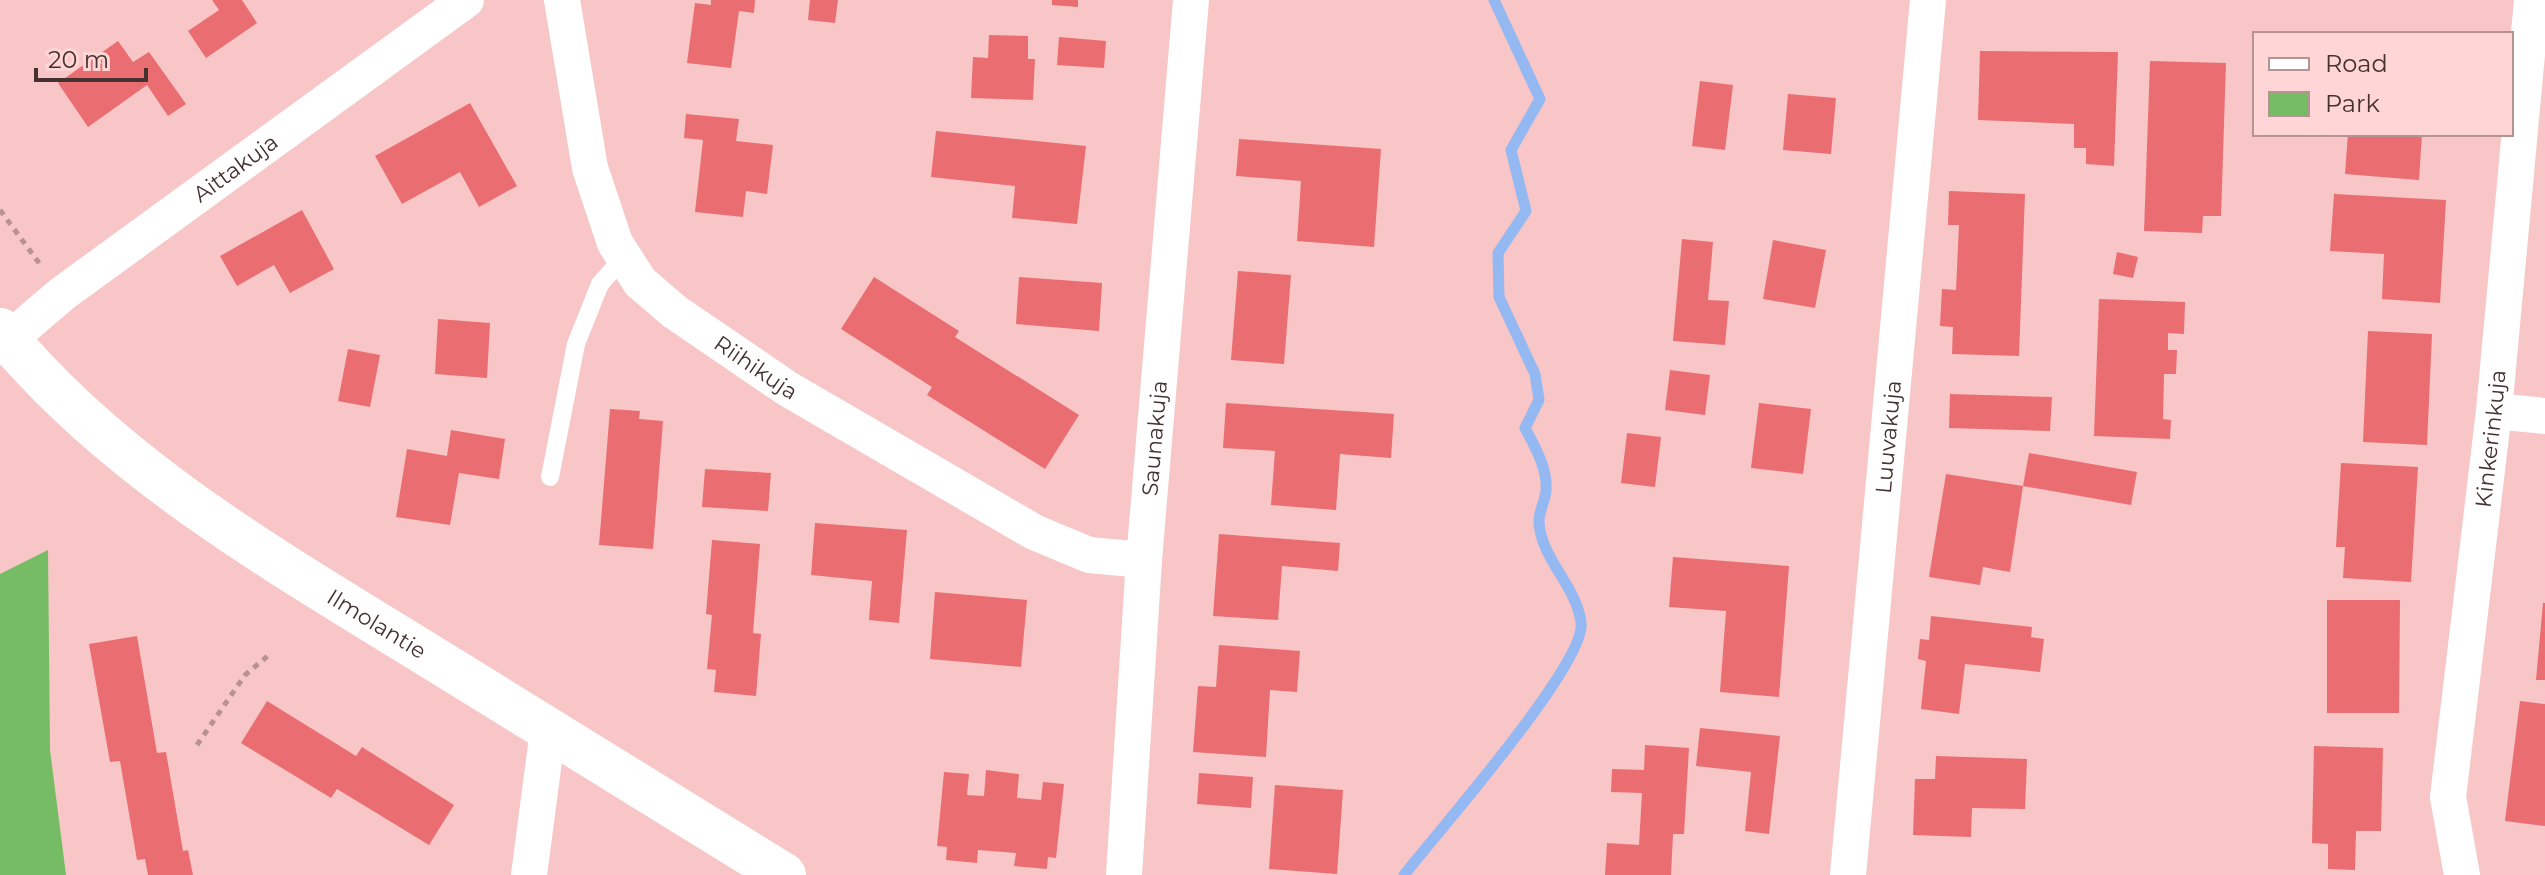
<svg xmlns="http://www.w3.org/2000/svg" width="2545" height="875" font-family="Montserrat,sans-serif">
<rect width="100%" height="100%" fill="#f8c6c6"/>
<!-- green -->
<path fill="#75bc64" d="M 48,550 L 50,750 L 66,875 L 0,875 L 0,574 Z"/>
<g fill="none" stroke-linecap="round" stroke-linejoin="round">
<!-- stream -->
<path stroke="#94b8f2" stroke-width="11" d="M 1404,875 C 1435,835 1588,662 1581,622 C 1576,585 1540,558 1539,521 C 1539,511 1545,501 1546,491 C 1548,469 1535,447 1525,428 L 1539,400 L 1535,374 L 1499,297 L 1498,253 L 1526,211 L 1511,150 L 1540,99 L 1494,0"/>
</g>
<!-- building -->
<g fill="#ea6d72">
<path d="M 212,0 L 242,0 L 257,23 L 206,58 L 188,31 L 219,10 Z"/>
<path d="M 711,0 L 755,0 L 754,13 L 739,11 L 731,68 L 687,63 L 695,3 L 711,5 Z"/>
<path d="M 810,0 L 838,0 L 835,23 L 808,20 Z"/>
<path d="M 1052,0 L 1078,0 L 1078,7 L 1052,5 Z"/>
<path d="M 989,35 L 1028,36 L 1028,59 L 1035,59 L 1033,100 L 971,98 L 973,57 L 988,58 Z"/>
<path d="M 1059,37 L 1106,41 L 1104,68 L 1057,65 Z"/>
<path d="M 118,41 L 133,62 L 149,52 L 186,104 L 168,116 L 147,85 L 88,127 L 58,83 Z"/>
<path d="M 1980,51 L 2118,52 L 2114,166 L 2086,164 L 2086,148 L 2074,148 L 2074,124 L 1978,120 Z"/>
<path d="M 2150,61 L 2226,63 L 2221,216 L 2203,216 L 2202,233 L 2144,231 Z"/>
<path d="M 1700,81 L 1733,85 L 1725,150 L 1692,146 Z"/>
<path d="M 1788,94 L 1836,98 L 1831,154 L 1783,150 Z"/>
<path d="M 470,103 L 517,186 L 479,207 L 460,172 L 402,204 L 375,156 Z"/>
<path d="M 686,114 L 739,119 L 736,141 L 773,145 L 767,194 L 746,191 L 743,217 L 695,212 L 703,140 L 684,138 Z"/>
<path d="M 936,131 L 1086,146 L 1077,224 L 1012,218 L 1015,186 L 931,177 Z"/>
<path d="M 2348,134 L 2422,134 L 2419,180 L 2345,174 Z"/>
<path d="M 1239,139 L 1381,149 L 1374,247 L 1297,241 L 1301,181 L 1236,176 Z"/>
<path d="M 1949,191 L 2025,194 L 2019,356 L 1952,354 L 1953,327 L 1940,326 L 1942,289 L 1956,290 L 1959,225 L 1948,225 Z"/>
<path d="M 2334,194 L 2446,200 L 2440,303 L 2382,299 L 2384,254 L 2330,251 Z"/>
<path d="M 302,210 L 334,269 L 290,293 L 274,265 L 237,286 L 220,256 Z"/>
<path d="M 1682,239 L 1713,242 L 1708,300 L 1729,301 L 1725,345 L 1673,341 Z"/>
<path d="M 1773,240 L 1826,250 L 1815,308 L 1763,299 Z"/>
<path d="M 2117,252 L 2138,257 L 2133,278 L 2113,274 Z"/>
<path d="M 1238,271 L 1291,275 L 1284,364 L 1231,360 Z"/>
<path d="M 874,277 L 959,331 L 955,337 L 1079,415 L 1045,469 L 927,395 L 932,387 L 841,329 Z"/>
<path d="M 1019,277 L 1102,283 L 1099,331 L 1016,324 Z"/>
<path d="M 2099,299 L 2185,302 L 2184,334 L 2168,333 L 2168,350 L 2177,350 L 2176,374 L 2164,374 L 2163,419 L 2171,420 L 2170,439 L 2094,436 Z"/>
<path d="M 438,319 L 490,323 L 487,378 L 435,374 Z"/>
<path d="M 2368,331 L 2432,334 L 2427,445 L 2363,442 Z"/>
<path d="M 348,349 L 380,355 L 370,407 L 338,401 Z"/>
<path d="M 1670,370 L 1710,375 L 1705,415 L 1665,410 Z"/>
<path d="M 1950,394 L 2052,397 L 2050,431 L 1949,428 Z"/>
<path d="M 1226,403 L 1394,414 L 1391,458 L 1340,454 L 1336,510 L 1271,505 L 1275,451 L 1223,448 Z"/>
<path d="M 1759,403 L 1811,409 L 1803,474 L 1751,468 Z"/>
<path d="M 610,409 L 640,411 L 639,419 L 663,421 L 653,549 L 599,545 Z"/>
<path d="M 451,430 L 505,439 L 499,479 L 459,473 L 450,525 L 396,517 L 407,449 L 447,456 Z"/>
<path d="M 1627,433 L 1661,437 L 1655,487 L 1621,483 Z"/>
<path d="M 2029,453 L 2137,472 L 2131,505 L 2023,486 L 2010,572 L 1983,567 L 1980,585 L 1929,577 L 1946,474 L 2023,486 Z"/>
<path d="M 2341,463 L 2418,467 L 2411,582 L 2343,578 L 2345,547 L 2336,547 Z"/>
<path d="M 705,469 L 771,473 L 768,511 L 702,507 Z"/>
<path d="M 815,523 L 907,530 L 899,623 L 869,620 L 872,581 L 811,575 Z"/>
<path d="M 1219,534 L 1340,543 L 1338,571 L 1282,566 L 1278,620 L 1213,616 Z"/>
<path d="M 712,540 L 760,544 L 753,633 L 761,634 L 756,696 L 714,692 L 716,670 L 707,669 L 712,615 L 706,614 Z"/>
<path d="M 1673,557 L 1789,566 L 1779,697 L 1720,692 L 1726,611 L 1669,607 Z"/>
<path d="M 935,592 L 1027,600 L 1021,667 L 930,659 Z"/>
<path d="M 2327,600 L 2400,600 L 2399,713 L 2327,713 Z"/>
<path d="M 2543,603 L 2545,603 L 2545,680 L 2536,680 Z"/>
<path d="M 1931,616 L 2032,627 L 2031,637 L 2044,639 L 2040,672 L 1965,664 L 1959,714 L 1921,709 L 1926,661 L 1918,659 L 1920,639 L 1929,640 Z"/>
<path d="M 137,636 L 157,753 L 166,752 L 183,851 L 188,850 L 193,875 L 148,875 L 145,859 L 137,860 L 120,761 L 110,762 L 89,644 Z"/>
<path d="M 1219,645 L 1300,651 L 1297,692 L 1270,690 L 1266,757 L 1193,752 L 1198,686 L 1216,687 Z"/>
<path d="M 267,701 L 356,756 L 362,747 L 454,805 L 429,845 L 337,789 L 331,798 L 241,743 Z"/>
<path d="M 2520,701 L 2545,704 L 2545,826 L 2505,821 Z"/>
<path d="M 1700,728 L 1780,736 L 1769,834 L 1745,831 L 1751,772 L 1696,766 Z"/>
<path d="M 1645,745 L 1689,748 L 1684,834 L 1673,834 L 1671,875 L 1605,875 L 1607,843 L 1639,845 L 1642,793 L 1611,792 L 1612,769 L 1644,770 Z"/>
<path d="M 2314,746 L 2383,748 L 2381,831 L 2356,831 L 2355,870 L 2328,869 L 2328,844 L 2312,843 Z"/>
<path d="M 1936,756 L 2027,759 L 2025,809 L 1972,808 L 1971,837 L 1913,835 L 1915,779 L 1935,779 Z"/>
<path d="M 986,770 L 1019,774 L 1017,798 L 1041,800 L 1043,782 L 1064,784 L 1056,858 L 1048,857 L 1047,869 L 1014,866 L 1016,853 L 978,850 L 977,863 L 946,860 L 947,847 L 937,846 L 944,772 L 969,774 L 967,795 L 984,796 Z"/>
<path d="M 1199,773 L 1253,777 L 1251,808 L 1197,804 Z"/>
<path d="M 1275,785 L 1343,790 L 1337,874 L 1269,869 Z"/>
</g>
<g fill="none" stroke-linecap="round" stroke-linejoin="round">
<!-- path -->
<g stroke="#b89191" stroke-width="5" stroke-dasharray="6 6" stroke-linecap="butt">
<path d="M 0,210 L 42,267"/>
<path d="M 197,745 L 245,675 L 269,655"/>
</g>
<!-- lane -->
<path stroke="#fff" stroke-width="18" d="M 550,477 L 576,344 L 600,284 L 624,257"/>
<!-- street -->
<g stroke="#fff" stroke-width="36">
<path id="s1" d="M 562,0 L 590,168 L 615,243 L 640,282 L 675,312 L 788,389 L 1034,532 L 1089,555 L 1144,560"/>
<path id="s2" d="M 0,347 L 62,294 L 466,0"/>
<path d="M 2494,411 L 2545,416"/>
<path d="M 529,875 L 548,730"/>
<path id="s3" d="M 1124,875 L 1144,560 L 1191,0"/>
<path id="s4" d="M 1848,875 L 1928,0"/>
<path id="s5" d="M 2462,875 L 2448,797 L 2494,411 L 2532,0"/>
</g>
<!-- secondary -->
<path stroke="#fff" stroke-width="44" id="s6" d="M 0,330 C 108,462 259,551 402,639 C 529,718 656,797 784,875"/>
</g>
<g text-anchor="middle" stroke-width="6" stroke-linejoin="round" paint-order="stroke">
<!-- street labels -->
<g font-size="22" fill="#443130" stroke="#ffd6d5">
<text dy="8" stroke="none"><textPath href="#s2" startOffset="296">Aittakuja</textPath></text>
<text dy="8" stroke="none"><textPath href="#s1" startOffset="440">Riihikuja</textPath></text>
<text dy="8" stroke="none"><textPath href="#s3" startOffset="438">Saunakuja</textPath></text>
<text dy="8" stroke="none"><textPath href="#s4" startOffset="440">Luuvakuja</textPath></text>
<text dy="8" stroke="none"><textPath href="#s5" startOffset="440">Kinkerinkuja</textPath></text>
<text dy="8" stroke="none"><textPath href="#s6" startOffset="480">Ilmolantie</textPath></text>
</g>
</g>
<!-- legend -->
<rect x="2253" y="32" width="260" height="104" fill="#ffd6d5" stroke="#b49493" stroke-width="2"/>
<rect x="2269" y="58" width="40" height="12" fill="#ffffff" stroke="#b49493" stroke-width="2"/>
<text x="2325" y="72" font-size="24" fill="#443130">Road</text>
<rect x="2269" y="92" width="40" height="24" fill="#75bc64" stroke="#b49493" stroke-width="2"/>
<text x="2325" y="112" font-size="24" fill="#443130">Park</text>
<!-- scale -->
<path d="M36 68v12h110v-12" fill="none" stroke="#443130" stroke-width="4"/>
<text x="48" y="68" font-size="24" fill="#443130" stroke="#ffd6d5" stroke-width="6" paint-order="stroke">20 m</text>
</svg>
